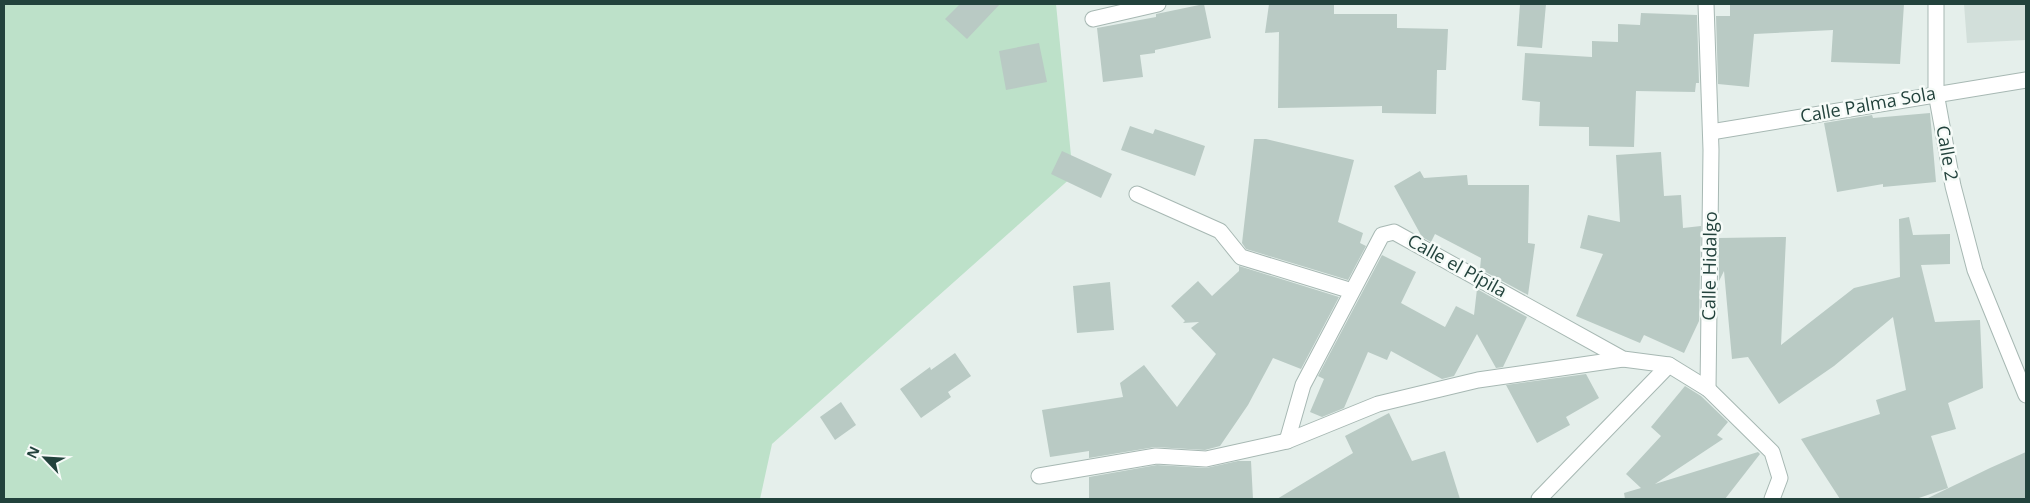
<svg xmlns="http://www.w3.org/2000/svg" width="2030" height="503" font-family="'Open Sans',sans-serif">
<rect width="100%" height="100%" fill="#e5efeb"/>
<!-- built -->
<path fill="#d2dfda" d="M 1964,4 L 2026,4 L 2026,40 L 1967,43 Z"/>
<!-- green -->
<path fill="#bde1c9" d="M 4,4 L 1056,4 L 1073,176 L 772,444 L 760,499 L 4,499 Z"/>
<!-- building -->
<g fill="#b9cac4">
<path d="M 960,4 L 1000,4 L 967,39 L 945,19 Z"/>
<path d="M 1204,4 L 1211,38 L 1155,50 L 1155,53 L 1140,55 L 1143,77 L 1103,82 L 1097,28 L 1156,17 L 1156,14 Z"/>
<path d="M 1269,4 L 1334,4 L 1334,14 L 1397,14 L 1397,28 L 1448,29 L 1446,70 L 1437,70 L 1436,114 L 1382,113 L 1382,106 L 1278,108 L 1279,32 L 1265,33 Z"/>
<path d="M 1520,4 L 1546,4 L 1542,48 L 1517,46 Z"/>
<path d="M 1730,4 L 1904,4 L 1900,64 L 1831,62 L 1833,30 L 1754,34 L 1749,87 L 1718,84 L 1716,16 L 1730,16 Z"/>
<path d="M 1641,13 L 1697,15 L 1699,83 L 1696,83 L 1695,92 L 1636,91 L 1634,147 L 1589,146 L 1589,127 L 1539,126 L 1540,102 L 1522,100 L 1525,53 L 1592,57 L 1592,41 L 1618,42 L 1618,24 L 1640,25 Z"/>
<path d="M 1039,43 L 1047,82 L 1006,90 L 999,51 Z"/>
<path d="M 1930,113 L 1936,182 L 1883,187 L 1883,184 L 1837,192 L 1824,123 L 1872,115 L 1873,118 Z"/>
<path d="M 1130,126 L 1153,134 L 1155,129 L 1205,146 L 1195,176 L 1121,150 Z"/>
<path d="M 1254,139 L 1266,139 L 1354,160 L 1338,222 L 1363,233 L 1360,243 L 1366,246 L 1348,280 L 1246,249 L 1242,243 Z"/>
<path d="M 1062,151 L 1112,174 L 1101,198 L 1051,174 Z"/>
<path d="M 1661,152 L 1664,196 L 1681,195 L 1683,228 L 1701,226 L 1699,321 L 1684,353 L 1644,335 L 1640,343 L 1576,316 L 1603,254 L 1580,248 L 1588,215 L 1620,222 L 1616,155 Z"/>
<path d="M 1420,171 L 1424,178 L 1467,175 L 1468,185 L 1529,185 L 1528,243 L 1535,244 L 1528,295 L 1480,269 L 1481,258 L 1435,234 L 1431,242 L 1422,237 L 1394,186 Z"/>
<path d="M 1909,217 L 1913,235 L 1950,234 L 1950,264 L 1921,265 L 1935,322 L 1980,320 L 1983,388 L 1948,403 L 1956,429 L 1931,436 L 1948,488 L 1916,499 L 1840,499 L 1801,439 L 1880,414 L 1876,400 L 1906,390 L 1893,317 L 1834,366 L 1779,404 L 1748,357 L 1732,359 L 1724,271 L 1719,281 L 1719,238 L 1786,237 L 1781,345 L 1854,288 L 1900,277 L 1899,219 Z"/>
<path d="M 1382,255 L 1416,272 L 1401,303 L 1445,327 L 1456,306 L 1474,315 L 1477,289 L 1527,317 L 1503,367 L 1496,368 L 1477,334 L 1454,376 L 1442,379 L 1391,351 L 1387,360 L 1368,352 L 1344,408 L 1322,417 L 1310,412 L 1324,379 L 1318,376 Z"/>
<path d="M 1239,266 L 1339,297 L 1301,369 L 1273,358 L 1248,405 L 1220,446 L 1205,450 L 1155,447 L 1089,458 L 1089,451 L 1050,457 L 1042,410 L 1123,397 L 1120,383 L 1144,365 L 1177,407 L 1216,354 L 1191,328 L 1199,322 L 1183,323 L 1185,321 L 1171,306 L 1198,281 L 1212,296 L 1239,271 Z"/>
<path d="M 1110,282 L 1114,330 L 1077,333 L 1073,286 Z"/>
<path d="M 955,353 L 971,376 L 948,392 L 951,397 L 921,418 L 900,389 L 930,367 L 931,370 Z"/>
<path d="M 1586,374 L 1599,398 L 1566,417 L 1570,425 L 1537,443 L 1506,385 Z"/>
<path d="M 1685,386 L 1701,396 L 1728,422 L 1717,435 L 1723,439 L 1655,484 L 1758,452 L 1760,454 L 1725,499 L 1625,499 L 1624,493 L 1641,488 L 1626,474 L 1661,436 L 1651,427 Z"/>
<path d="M 841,402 L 856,425 L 835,440 L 820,417 Z"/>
<path d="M 1389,413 L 1412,461 L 1445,451 L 1460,499 L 1277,499 L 1353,453 L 1345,436 Z"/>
<path d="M 2026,452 L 2026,499 L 1926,499 L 1990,468 Z"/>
<path d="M 1238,461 L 1251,461 L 1253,499 L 1089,499 L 1089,477 L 1157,465 L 1206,468 Z"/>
</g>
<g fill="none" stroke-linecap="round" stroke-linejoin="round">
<defs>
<g id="minor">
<path d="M 1706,4 L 1711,150 L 1708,389"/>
<path d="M 1936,4 L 1936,93 L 1953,186 L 1975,270 L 2026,395"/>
<path d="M 1093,19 L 1158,4"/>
<path d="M 1711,132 L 2026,80"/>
<path d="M 1137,194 L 1220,231 L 1241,257 L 1352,291"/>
<path d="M 1287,441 L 1303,385 L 1382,235 L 1394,232 L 1623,359 L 1669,365 L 1708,389 L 1772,452 L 1780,478 L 1772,499"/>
<path d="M 1039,476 L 1156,456 L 1206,459 L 1287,441 L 1378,404 L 1478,380 L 1623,359"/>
<path d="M 1539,499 L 1669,365"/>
</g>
</defs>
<!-- minor casing -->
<use href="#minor" stroke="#a7b8b3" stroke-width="17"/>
<!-- minor -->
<use href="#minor" stroke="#fff" stroke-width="15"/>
</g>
<g text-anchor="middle" stroke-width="5" stroke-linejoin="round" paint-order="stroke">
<!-- street labels -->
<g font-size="18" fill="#22423c" stroke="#f6fbf8">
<text transform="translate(1868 105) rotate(-10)" y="6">Calle Palma Sola</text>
<text transform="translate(1947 153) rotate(80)" y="6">Calle 2</text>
<text transform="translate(1457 266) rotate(29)" y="6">Calle el Pípila</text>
<text transform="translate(1710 266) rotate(-89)" y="6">Calle Hidalgo</text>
</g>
</g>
<!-- border -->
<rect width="2030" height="503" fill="none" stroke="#22423c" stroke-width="10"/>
<!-- north arrow -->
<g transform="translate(45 458) rotate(295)" stroke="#f6fbf8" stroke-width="4" paint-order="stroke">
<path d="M0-4L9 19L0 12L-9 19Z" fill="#22423c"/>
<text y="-8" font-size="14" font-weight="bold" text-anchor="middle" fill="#22423c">N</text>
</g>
</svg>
